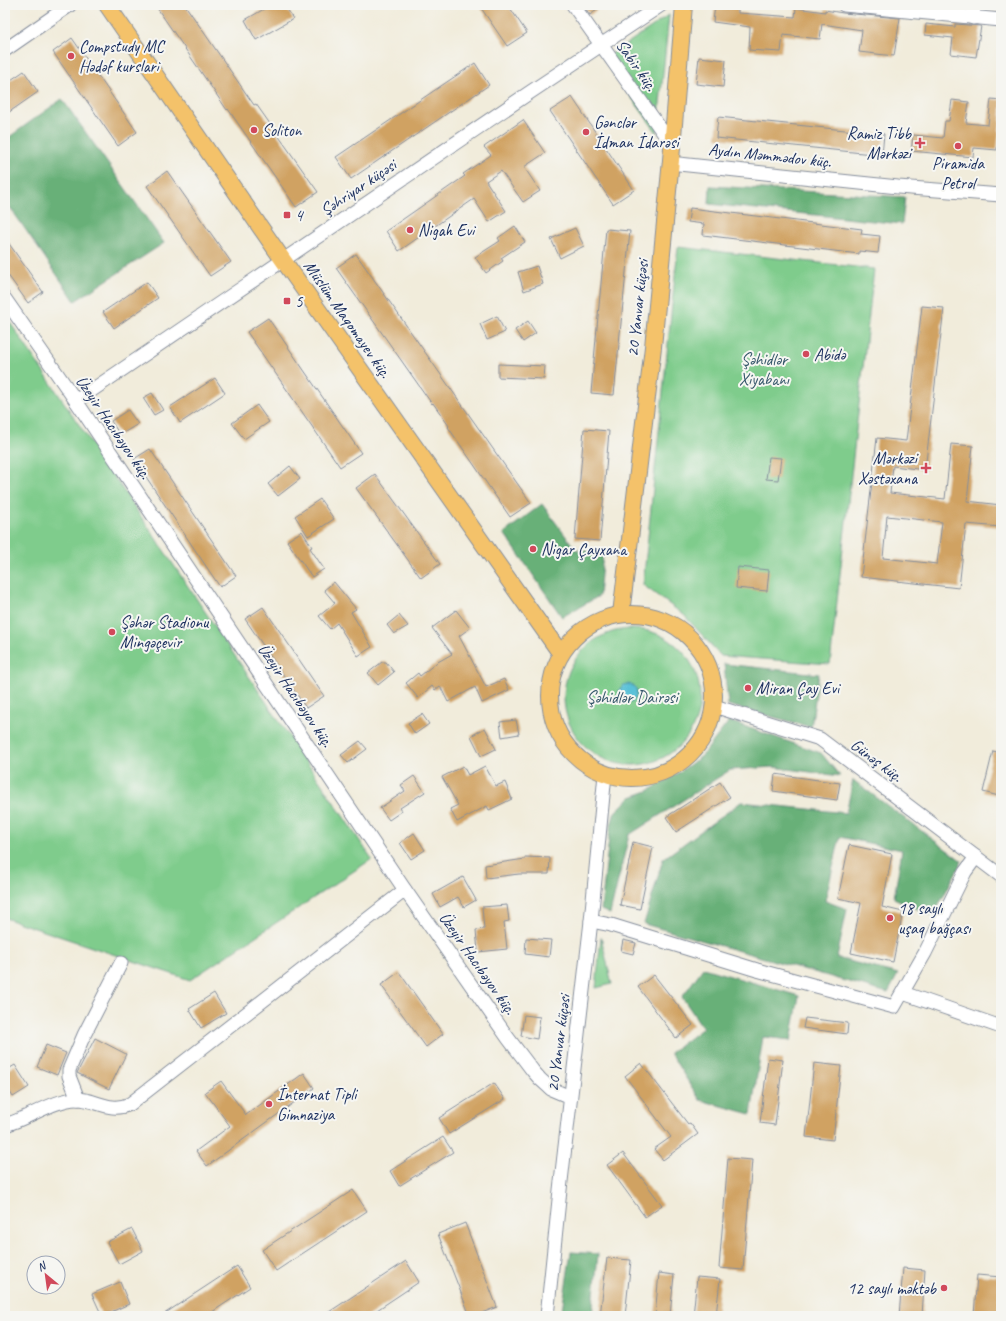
<svg xmlns="http://www.w3.org/2000/svg" width="1006" height="1321" font-family="Caveat,sans-serif">
<rect width="100%" height="100%" fill="#f6f6f2"/>
<filter id="ink" filterUnits="userSpaceOnUse"><feTurbulence type="fractalNoise" baseFrequency=".025" numOctaves="2"/><feDisplacementMap in="SourceGraphic" scale="8" xChannelSelector="R" yChannelSelector="G"/><feConvolveMatrix kernelMatrix="1 2 1 2 8 2 1 2 1" color-interpolation-filters="sRGB"/></filter>
<filter id="wash" filterUnits="userSpaceOnUse"><feTurbulence type="fractalNoise" baseFrequency=".012" numOctaves="4" result="noise"/><feDisplacementMap in="SourceGraphic" scale="16" xChannelSelector="R" yChannelSelector="G"/><feGaussianBlur stdDeviation="0.9" result="paint"/><feColorMatrix in="noise" values="0 0 0 0 0 0 0 0 0 0 0 0 0 0 0 0 0 1.4 0 .05"/><feComposite in="paint" operator="in"/></filter>
<g filter="url(#wash)">
<rect width="100%" height="100%" fill="#f1ecdb"/>
<!-- green -->
<g fill="#7fcc8c" stroke="#4d7e75">
<path d="M 669,15 L 657,133 L 604,59 Z"/>
<path d="M 678,247 L 874,269 L 830,664 L 721,656 L 684,615 L 643,585 Z"/>
<path d="M 5,315 L 372,859 L 190,980 L 5,918 Z"/>
<circle cx="632" cy="697" r="68"/>
<path d="M 601,937 L 612,984 L 596,988 Z"/>
</g>
<!-- forest -->
<g fill="#67b078" stroke="#41706b">
<path d="M 62,99 L 164,243 L 75,301 L 5,200 L 5,140 Z"/>
<path d="M 710,186 L 905,197 L 902,224 L 709,204 Z"/>
<path d="M 542,504 L 576,550 L 603,553 L 599,596 L 562,617 L 504,533 Z"/>
<path d="M 724,664 L 819,674 L 811,727 L 728,705 Z"/>
<path d="M 729,721 L 821,753 L 840,776 L 773,767 L 730,770 L 629,835 L 610,914 L 601,910 L 610,829 L 615,812 L 631,797 L 648,791 L 675,775 L 702,756 Z"/>
<path d="M 853,780 L 962,861 L 933,916 L 894,898 L 902,850 L 840,837 L 825,901 L 847,909 L 837,958 L 898,974 L 888,993 L 644,924 L 663,859 L 741,802 L 846,813 Z"/>
<path d="M 703,968 L 799,996 L 791,1040 L 763,1037 L 751,1114 L 700,1100 L 670,1053 L 703,1028 L 682,997 Z"/>
<path d="M 571,1252 L 598,1254 L 592,1316 L 561,1316 Z"/>
</g>
<!-- water -->
<circle fill="#5ac1d8" stroke="#3a789b" cx="628" cy="693" r="9"/>
<g id="blocks">
<!-- building -->
<g fill="#d0a262" fill-rule="evenodd">
<path d="M 155,5 L 185,5 L 254,105 L 256,104 L 318,192 L 296,207 L 228,109 L 227,110 L 214,91 Z"/>
<path d="M 271,5 L 285,5 L 293,19 L 256,40 L 245,20 Z"/>
<path d="M 479,5 L 508,5 L 527,33 L 507,46 Z"/>
<path d="M 583,5 L 603,5 L 590,15 Z"/>
<path d="M 715,5 L 738,8 L 738,13 L 795,17 L 796,8 L 825,12 L 825,10 L 843,13 L 900,18 L 894,56 L 859,52 L 862,30 L 822,24 L 820,39 L 783,35 L 781,52 L 749,50 L 750,27 L 713,22 Z"/>
<path d="M 926,24 L 955,27 L 955,24 L 981,26 L 976,57 L 951,54 L 953,38 L 925,35 Z"/>
<path d="M 72,38 L 137,132 L 118,146 L 53,52 Z"/>
<path d="M 699,57 L 726,60 L 723,87 L 696,84 Z"/>
<path d="M 475,63 L 489,85 L 351,179 L 336,157 Z"/>
<path d="M 24,71 L 38,92 L 5,115 L 5,84 Z"/>
<path d="M 572,97 L 634,190 L 613,204 L 550,111 Z"/>
<path d="M 991,99 L 1001,100 L 1001,112 L 997,150 L 974,148 L 973,157 L 911,151 L 913,135 L 943,138 L 945,121 L 949,121 L 952,100 L 969,102 L 966,123 L 988,125 Z"/>
<path d="M 718,117 L 884,134 L 882,155 L 716,138 Z"/>
<path d="M 523,120 L 545,153 L 524,167 L 540,191 L 523,202 L 501,171 L 486,181 L 506,211 L 489,222 L 474,199 L 399,251 L 386,231 L 465,176 L 463,174 L 491,155 L 484,147 Z"/>
<path d="M 167,171 L 231,262 L 210,276 L 147,186 Z"/>
<path d="M 690,208 L 862,229 L 861,234 L 880,236 L 878,253 L 859,251 L 859,254 L 703,235 L 704,224 L 688,222 Z"/>
<path d="M 515,226 L 525,242 L 501,258 L 503,261 L 486,273 L 475,257 L 500,241 L 498,238 Z"/>
<path d="M 575,228 L 584,246 L 560,258 L 551,239 Z"/>
<path d="M 606,229 L 630,231 L 614,395 L 591,393 Z"/>
<path d="M 5,238 L 43,292 L 28,303 L 5,271 Z"/>
<path d="M 356,254 L 531,503 L 510,517 L 448,427 L 449,426 L 433,403 L 432,404 L 336,268 Z"/>
<path d="M 537,266 L 543,284 L 524,291 L 518,272 Z"/>
<path d="M 147,282 L 158,298 L 114,328 L 103,312 Z"/>
<path d="M 922,306 L 944,308 L 925,470 L 893,466 L 890,493 L 945,499 L 951,444 L 973,446 L 967,501 L 1001,505 L 1001,527 L 966,524 L 959,588 L 861,577 L 877,438 L 906,441 ZM 887,516 L 942,522 L 937,564 L 883,558 Z"/>
<path d="M 497,316 L 505,332 L 487,340 L 480,324 Z"/>
<path d="M 268,318 L 361,453 L 340,467 L 247,332 Z"/>
<path d="M 528,321 L 536,333 L 523,342 L 515,330 Z"/>
<path d="M 498,364 L 545,366 L 544,379 L 498,377 Z"/>
<path d="M 215,378 L 225,393 L 180,423 L 170,407 Z"/>
<path d="M 152,393 L 163,410 L 154,415 L 143,398 Z"/>
<path d="M 257,405 L 269,422 L 244,439 L 232,423 Z"/>
<path d="M 128,410 L 138,424 L 120,435 L 111,421 Z"/>
<path d="M 584,429 L 609,431 L 600,541 L 575,539 Z"/>
<path d="M 150,449 L 236,576 L 220,587 L 134,459 Z"/>
<path d="M 769,457 L 781,458 L 778,480 L 766,479 Z"/>
<path d="M 290,466 L 300,479 L 278,496 L 268,484 Z"/>
<path d="M 375,474 L 440,564 L 421,578 L 356,488 Z"/>
<path d="M 320,499 L 334,519 L 308,536 L 295,516 Z"/>
<path d="M 302,531 L 312,547 L 310,548 L 324,569 L 312,577 L 287,541 Z"/>
<path d="M 738,567 L 769,570 L 767,591 L 736,588 Z"/>
<path d="M 334,582 L 356,609 L 351,612 L 372,647 L 358,656 L 337,623 L 330,629 L 319,616 L 335,603 L 324,590 Z"/>
<path d="M 263,607 L 324,696 L 306,708 L 245,619 Z"/>
<path d="M 456,610 L 470,628 L 459,636 L 486,687 L 504,679 L 509,690 L 482,703 L 475,687 L 448,702 L 440,686 L 435,690 L 432,686 L 418,698 L 406,683 L 418,673 L 420,676 L 436,663 L 452,654 L 432,628 Z"/>
<path d="M 399,615 L 408,626 L 394,634 L 387,625 Z"/>
<path d="M 382,662 L 386,662 L 394,672 L 378,685 L 368,673 Z"/>
<path d="M 422,714 L 429,724 L 415,734 L 408,723 Z"/>
<path d="M 516,720 L 519,734 L 502,737 L 500,722 Z"/>
<path d="M 485,728 L 496,749 L 481,756 L 471,736 Z"/>
<path d="M 360,741 L 367,749 L 348,763 L 341,755 Z"/>
<path d="M 993,751 L 1001,753 L 1001,789 L 999,796 L 983,792 Z"/>
<path d="M 463,766 L 468,775 L 485,766 L 496,786 L 505,782 L 512,799 L 489,810 L 487,806 L 457,822 L 450,809 L 458,805 L 442,777 Z"/>
<path d="M 775,774 L 840,783 L 837,800 L 773,791 Z"/>
<path d="M 414,776 L 425,792 L 400,808 L 402,811 L 389,820 L 380,808 L 405,791 L 401,785 Z"/>
<path d="M 720,782 L 730,797 L 676,832 L 666,817 Z"/>
<path d="M 414,833 L 425,850 L 411,859 L 400,843 Z"/>
<path d="M 633,842 L 653,847 L 640,909 L 620,905 Z"/>
<path d="M 849,845 L 892,854 L 882,907 L 903,912 L 893,962 L 851,953 L 861,903 L 838,898 Z"/>
<path d="M 525,857 L 550,858 L 549,874 L 519,874 L 486,878 L 485,865 L 525,859 Z"/>
<path d="M 463,877 L 476,900 L 464,907 L 458,897 L 440,907 L 433,894 Z"/>
<path d="M 507,905 L 509,921 L 504,922 L 507,949 L 478,952 L 476,930 L 484,929 L 482,907 Z"/>
<path d="M 526,938 L 551,940 L 549,957 L 525,954 Z"/>
<path d="M 623,940 L 636,943 L 633,954 L 621,951 Z"/>
<path d="M 399,972 L 443,1034 L 426,1047 L 381,985 Z"/>
<path d="M 654,975 L 693,1025 L 676,1038 L 638,987 Z"/>
<path d="M 214,993 L 226,1013 L 201,1028 L 189,1009 Z"/>
<path d="M 524,1015 L 540,1017 L 537,1039 L 521,1036 Z"/>
<path d="M 805,1018 L 848,1023 L 847,1034 L 803,1028 Z"/>
<path d="M 95,1038 L 126,1054 L 109,1089 L 77,1073 Z"/>
<path d="M 46,1045 L 66,1053 L 57,1075 L 37,1067 Z"/>
<path d="M 768,1058 L 783,1060 L 775,1125 L 760,1123 Z"/>
<path d="M 641,1063 L 688,1124 L 690,1123 L 698,1134 L 663,1160 L 654,1149 L 671,1137 L 625,1076 Z"/>
<path d="M 814,1063 L 841,1066 L 833,1140 L 806,1137 Z"/>
<path d="M 15,1065 L 29,1087 L 13,1097 L 5,1084 L 5,1071 Z"/>
<path d="M 304,1073 L 314,1088 L 207,1166 L 196,1151 L 230,1126 L 205,1092 L 221,1081 L 246,1115 Z"/>
<path d="M 494,1083 L 505,1099 L 449,1134 L 439,1118 Z"/>
<path d="M 443,1137 L 453,1152 L 399,1186 L 390,1171 Z"/>
<path d="M 623,1153 L 662,1205 L 645,1217 L 607,1165 Z"/>
<path d="M 728,1158 L 752,1160 L 743,1270 L 719,1268 Z"/>
<path d="M 353,1190 L 367,1211 L 276,1271 L 262,1250 Z"/>
<path d="M 465,1223 L 497,1307 L 474,1316 L 470,1316 L 438,1234 Z"/>
<path d="M 132,1229 L 143,1251 L 119,1264 L 107,1242 Z"/>
<path d="M 607,1258 L 631,1260 L 625,1316 L 600,1316 Z"/>
<path d="M 406,1261 L 419,1282 L 368,1316 L 323,1316 Z"/>
<path d="M 237,1266 L 250,1287 L 206,1316 L 161,1316 Z"/>
<path d="M 903,1268 L 925,1270 L 922,1316 L 899,1316 Z"/>
<path d="M 659,1273 L 674,1275 L 670,1316 L 655,1316 Z"/>
<path d="M 977,1275 L 1001,1277 L 998,1316 L 974,1316 Z"/>
<path d="M 697,1277 L 720,1279 L 716,1316 L 693,1316 Z"/>
<path d="M 120,1282 L 129,1304 L 102,1316 L 92,1294 Z"/>
</g>
</g>
</g>
<g filter="url(#ink)">
<use href="#blocks" fill-opacity="0" stroke="#868e9c" stroke-width="1"/>
<g fill="none" stroke-linecap="round" stroke-linejoin="round">
<defs>
<g id="minor">
<path d="M 573,5 L 672,145"/>
<path d="M 844,5 L 1001,20"/>
<path d="M 973,18 L 974,5"/>
<path d="M 5,50 L 70,5"/>
<path d="M 679,164 L 898,187 L 1001,195"/>
<path d="M 5,299 L 76,401 L 405,890 L 508,1038 L 533,1071 L 540,1079 L 551,1089 L 570,1097"/>
<path d="M 76,401 L 529,93 L 661,5"/>
<path d="M 714,706 L 820,739 L 1001,876"/>
<path d="M 591,921 L 611,925 L 757,970 L 894,1007 L 925,953 L 965,872 L 976,857"/>
<path d="M 903,993 L 1001,1027"/>
<path d="M 78,1099 L 69,1076 L 69,1070 L 84,1035 L 121,963"/>
<path d="M 5,1125 C 27,1119 57,1098 78,1099 C 98,1100 109,1113 130,1104 L 405,890"/>
<path d="M 547,1316 L 560,1190 L 591,921 L 605,774"/>
</g>
<g id="major">
<path d="M 107,5 L 283,260 L 561,654"/>
<circle cx="632" cy="696" r="82"/>
<path d="M 621,614 L 653,347 L 671,160 L 684,5"/>
</g>
</defs>
<!-- minor casing -->
<use href="#minor" stroke="#868e9c" stroke-width="15"/>
<!-- major casing -->
<use href="#major" stroke="#868e9c" stroke-width="18"/>
<!-- minor -->
<use href="#minor" stroke="#fff" stroke-width="13"/>
<!-- major -->
<use href="#major" stroke="#f4c26a" stroke-width="16"/>
</g>
</g>
<!-- markers -->
<g fill="#d1495b" stroke="#f6f6f2" stroke-width="1.5">
<circle cx="71" cy="56" r="4"/>
<circle cx="254" cy="130" r="4"/>
<circle cx="586" cy="132" r="4"/>
<path d="M918 137h4v4h4v4h-4v4h-4v-4h-4v-4h4z"/>
<circle cx="958" cy="146" r="4"/>
<rect x="283" y="211" width="8" height="8" rx="2"/>
<circle cx="410" cy="230" r="4"/>
<rect x="283" y="297" width="8" height="8" rx="2"/>
<circle cx="806" cy="354" r="4"/>
<path d="M924 462h4v4h4v4h-4v4h-4v-4h-4v-4h4z"/>
<circle cx="533" cy="549" r="4"/>
<circle cx="112" cy="632" r="4"/>
<circle cx="748" cy="688" r="4"/>
<circle cx="890" cy="918" r="4"/>
<circle cx="269" cy="1104" r="4"/>
<circle cx="944" cy="1288" r="4"/>
</g>
<g text-anchor="middle" stroke-width="4" stroke-linejoin="round" paint-order="stroke">
<!-- poi labels -->
<g font-size="17" fill="#1b2f5e" stroke="#f6f6f2" text-anchor="start">
<text x="79" y="52">Compstudy MC<tspan x="79" dy="20">Hədəf kurslari</tspan></text>
<text x="594" y="128">Gənclər<tspan x="594" dy="20">İdman İdarəsi</tspan></text>
<text x="262" y="136">Soliton</text>
<text x="911" y="139" text-anchor="end">Ramiz Tibb<tspan x="911" dy="20">Mərkəzi</tspan></text>
<text x="958" y="169" text-anchor="middle">Piramida<tspan x="958" dy="20">Petrol</tspan></text>
<text x="295" y="221">4</text>
<text x="418" y="236">Nigah Evi</text>
<text x="295" y="307">5</text>
<text x="814" y="360">Abidə</text>
<text x="917" y="464" text-anchor="end">Mərkəzi<tspan x="917" dy="20">Xəstəxana</tspan></text>
<text x="541" y="555">Nigar Çayxana</text>
<text x="120" y="628">Şəhər Stadionu<tspan x="120" dy="20">Mingəçevir</tspan></text>
<text x="756" y="694">Miran Çay Evi</text>
<text x="898" y="914">18 saylı<tspan x="898" dy="20">uşaq bağçası</tspan></text>
<text x="277" y="1100">İnternat Tipli<tspan x="277" dy="20">Gimnaziya</tspan></text>
<text x="936" y="1294" text-anchor="end">12 saylı məktəb</text>
</g>
<!-- street labels -->
<g font-size="17" fill="#1b2f5e" stroke="#f6f6f2">
<text transform="translate(637 65) rotate(55)" y="6">Sabir küç.</text>
<text transform="translate(770 155) rotate(6)" y="6">Aydın Məmmədov küç.</text>
<text transform="translate(358 187) rotate(-34)" y="6">Şəhriyar küçəsi</text>
<text transform="translate(637 308) rotate(-84)" y="6">20 Yanvar küçəsi</text>
<text transform="translate(348 319) rotate(55)" y="6">Müslüm Maqomayev küç.</text>
<text transform="translate(114 427) rotate(56)" y="6">Üzeyir Hacıbəyov küç.</text>
<text transform="translate(296 695) rotate(56)" y="6">Üzeyir Hacıbəyov küç.</text>
<text transform="translate(877 760) rotate(37)" y="6">Günəş küç.</text>
<text transform="translate(478 963) rotate(55)" y="6">Üzeyir Hacıbəyov küç.</text>
<text transform="translate(558 1043) rotate(-83)" y="6">20 Yanvar küçəsi</text>
</g>
<!-- park labels -->
<g font-size="17" fill="#34566a" stroke="#f6f6f2">
<text x="764" y="365">Şəhidlər<tspan x="764" dy="20">Xiyabanı</tspan></text>
<text x="632" y="703">Şəhidlər Dairəsi</text>
</g>
</g>
<!-- margin -->
<rect width="1006" height="1321" fill="none" stroke="#f6f6f2" stroke-width="20"/>
<!-- north arrow -->
<g transform="translate(46 1275) rotate(331)"><circle r="19" fill="#f6f6f2" stroke="#9ea6b7"/>
<path d="M0-3L7 15L0 10L-7 15Z" fill="#d1495b"/>
<text y="-6" font-size="11" font-weight="bold" text-anchor="middle" fill="#1b2f5e">N</text>
</g>
</svg>
